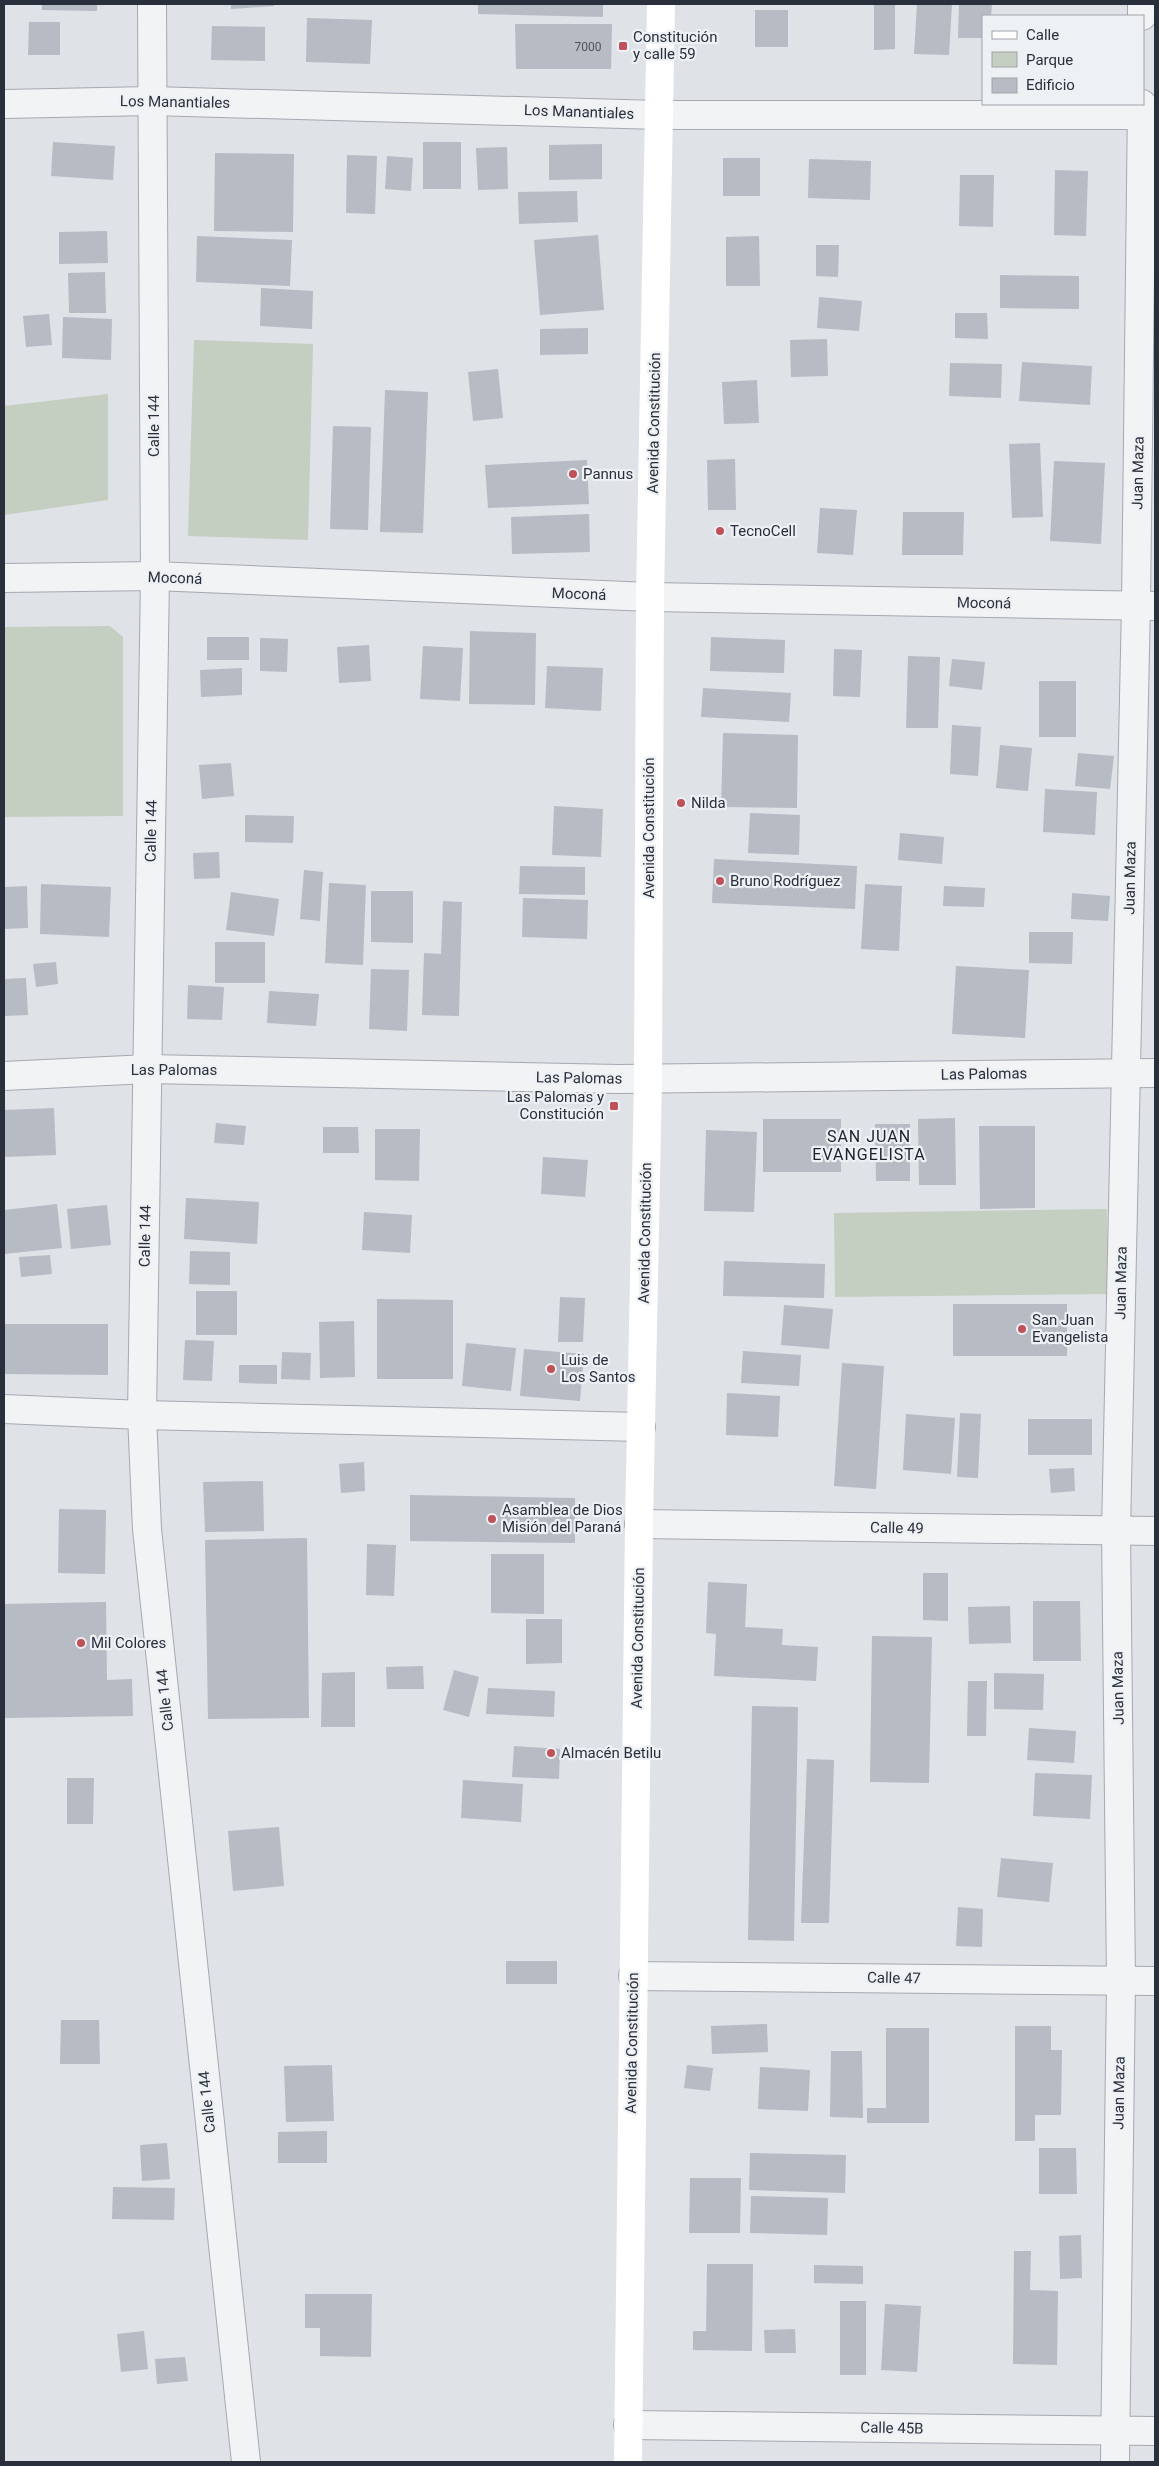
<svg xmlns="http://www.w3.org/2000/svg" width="1159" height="2466" font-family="Roboto,sans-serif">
<rect width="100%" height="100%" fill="#dfe2e7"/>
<!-- green -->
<g fill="#c4cfc1">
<path d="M 194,340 L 313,344 L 308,540 L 188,536 Z"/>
<path d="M 108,394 L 108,500 L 4,515 L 4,406 Z"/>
<path d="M 110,626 L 123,637 L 123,816 L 4,817 L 4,627 Z"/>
<path d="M 1107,1209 L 1108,1294 L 835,1297 L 834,1213 Z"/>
</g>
<!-- building -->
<g fill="#b7bbc3">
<path d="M 42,4 L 97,4 L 97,11 L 42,10 Z"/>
<path d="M 231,4 L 274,4 L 274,6 L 231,9 Z"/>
<path d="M 478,4 L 603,4 L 603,17 L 478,14 Z"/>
<path d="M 874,4 L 895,4 L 895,49 L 874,50 Z"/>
<path d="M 917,4 L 952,4 L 949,55 L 914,54 Z"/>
<path d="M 959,4 L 992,4 L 991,16 L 983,16 L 983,38 L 958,38 Z"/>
<rect x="755" y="10" width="33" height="37"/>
<path d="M 307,18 L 372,20 L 370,64 L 306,62 Z"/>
<path d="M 29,22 L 60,22 L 60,55 L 28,55 Z"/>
<path d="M 515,24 L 612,24 L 611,69 L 516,69 Z"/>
<path d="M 212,26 L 265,27 L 265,61 L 211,60 Z"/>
<path d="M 53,142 L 115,146 L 113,180 L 51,176 Z"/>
<rect x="423" y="142" width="38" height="47"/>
<path d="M 602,144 L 602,179 L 549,180 L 549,145 Z"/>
<path d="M 507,147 L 508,189 L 478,190 L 476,148 Z"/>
<path d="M 215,153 L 294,154 L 293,232 L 214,231 Z"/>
<path d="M 347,155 L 377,156 L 375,214 L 346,213 Z"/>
<path d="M 387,156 L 413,158 L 411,191 L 385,189 Z"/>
<rect x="723" y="158" width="37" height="38"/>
<path d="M 809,159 L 871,161 L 870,200 L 808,198 Z"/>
<path d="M 1055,170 L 1088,171 L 1086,236 L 1054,235 Z"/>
<path d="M 960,175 L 994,175 L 993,227 L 959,226 Z"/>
<path d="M 577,191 L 578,222 L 519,224 L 518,192 Z"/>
<path d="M 107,231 L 108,263 L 59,264 L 59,232 Z"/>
<path d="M 598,235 L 604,310 L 540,315 L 534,240 Z"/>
<path d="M 197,236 L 292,240 L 290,286 L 196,282 Z"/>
<path d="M 759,236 L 760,286 L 726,286 L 726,237 Z"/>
<path d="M 816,245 L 839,245 L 838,277 L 816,276 Z"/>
<path d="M 105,272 L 106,313 L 69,313 L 68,273 Z"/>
<path d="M 1000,275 L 1079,276 L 1079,309 L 1000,308 Z"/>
<path d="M 261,288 L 313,291 L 312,329 L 260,326 Z"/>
<path d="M 819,297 L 862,301 L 859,331 L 817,328 Z"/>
<path d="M 955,313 L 987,313 L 988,339 L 955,338 Z"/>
<path d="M 49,314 L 52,345 L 26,347 L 23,316 Z"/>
<path d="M 63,317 L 112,319 L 111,360 L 62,358 Z"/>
<path d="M 588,328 L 588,354 L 540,355 L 540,329 Z"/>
<path d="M 827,339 L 828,376 L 791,377 L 790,340 Z"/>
<path d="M 1022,362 L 1092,366 L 1090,405 L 1019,401 Z"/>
<path d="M 950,363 L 1002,364 L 1001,398 L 949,396 Z"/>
<path d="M 498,369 L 503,418 L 473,421 L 468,372 Z"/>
<path d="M 757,380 L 759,423 L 724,424 L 722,382 Z"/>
<path d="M 385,390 L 428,392 L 423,533 L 380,532 Z"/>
<path d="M 333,426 L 371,427 L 368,530 L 330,529 Z"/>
<path d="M 1040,443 L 1043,517 L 1012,518 L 1009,444 Z"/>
<path d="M 735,459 L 736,510 L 708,510 L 707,460 Z"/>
<path d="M 587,460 L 589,504 L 488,508 L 485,465 Z"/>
<path d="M 1054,461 L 1105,463 L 1101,544 L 1050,541 Z"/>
<path d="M 820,508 L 857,510 L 853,555 L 817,553 Z"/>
<path d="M 903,512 L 964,512 L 963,555 L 902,555 Z"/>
<path d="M 589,514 L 590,552 L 512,554 L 511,517 Z"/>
<path d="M 470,631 L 536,633 L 535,705 L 469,704 Z"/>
<rect x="207" y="637" width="42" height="23"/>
<path d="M 711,637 L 785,640 L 784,673 L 710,671 Z"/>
<path d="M 260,638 L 288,639 L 287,672 L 260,671 Z"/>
<path d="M 369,645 L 371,681 L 339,683 L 337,647 Z"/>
<path d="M 423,646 L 463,648 L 460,701 L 420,699 Z"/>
<path d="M 834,649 L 862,650 L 860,697 L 833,696 Z"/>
<path d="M 908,656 L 940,657 L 938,728 L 906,728 Z"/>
<path d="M 952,659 L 985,662 L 982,690 L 949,686 Z"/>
<path d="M 547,666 L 603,668 L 601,711 L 545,708 Z"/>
<path d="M 242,668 L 242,695 L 201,697 L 200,670 Z"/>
<rect x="1039" y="681" width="37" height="56"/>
<path d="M 703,688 L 791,693 L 789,722 L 701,717 Z"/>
<path d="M 952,725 L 981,727 L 978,776 L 950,774 Z"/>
<path d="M 723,733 L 798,735 L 797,808 L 721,807 Z"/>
<path d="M 1000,745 L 1032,748 L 1028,791 L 996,788 Z"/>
<path d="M 1078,753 L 1114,756 L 1110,789 L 1075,786 Z"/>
<path d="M 231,763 L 234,796 L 202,799 L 199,765 Z"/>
<path d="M 1045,789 L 1097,792 L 1095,835 L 1043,832 Z"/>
<path d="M 554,806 L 603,809 L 601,857 L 552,855 Z"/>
<path d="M 750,813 L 800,815 L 799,855 L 748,853 Z"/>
<path d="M 245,815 L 294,816 L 293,843 L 245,842 Z"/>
<path d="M 900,833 L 944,837 L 942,864 L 898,860 Z"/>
<path d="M 219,852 L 220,878 L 194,879 L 193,853 Z"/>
<path d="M 714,859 L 857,866 L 855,909 L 712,903 Z"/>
<path d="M 520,866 L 585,867 L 585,895 L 519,894 Z"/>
<path d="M 304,870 L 323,872 L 320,921 L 300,919 Z"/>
<path d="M 329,883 L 366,885 L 363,965 L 325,963 Z"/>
<path d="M 41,884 L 111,887 L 109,937 L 40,934 Z"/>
<path d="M 865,884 L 902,886 L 899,951 L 861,949 Z"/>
<path d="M 27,886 L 28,928 L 4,929 L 4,887 Z"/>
<path d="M 944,886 L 985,888 L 984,907 L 943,906 Z"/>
<path d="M 371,891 L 413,891 L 413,943 L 371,942 Z"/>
<path d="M 231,892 L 279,899 L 274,936 L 226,930 Z"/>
<path d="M 1072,893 L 1110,896 L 1108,921 L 1071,919 Z"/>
<path d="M 523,898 L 588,900 L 587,939 L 522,937 Z"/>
<path d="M 443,901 L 462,902 L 459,1016 L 422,1015 L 424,953 L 441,954 Z"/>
<path d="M 1029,932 L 1073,932 L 1072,964 L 1029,963 Z"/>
<rect x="215" y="942" width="50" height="41"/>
<path d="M 56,962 L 58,984 L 36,987 L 33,964 Z"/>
<path d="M 956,966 L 1029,970 L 1025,1038 L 952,1034 Z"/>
<path d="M 371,969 L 409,970 L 407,1031 L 369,1029 Z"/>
<path d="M 26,978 L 28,1015 L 4,1016 L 4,979 Z"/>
<path d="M 188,985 L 224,987 L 222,1020 L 187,1019 Z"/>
<path d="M 269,991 L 319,994 L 316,1026 L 267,1023 Z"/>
<path d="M 54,1108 L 56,1155 L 4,1157 L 4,1110 Z"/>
<path d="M 955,1118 L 956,1185 L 919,1185 L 918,1119 Z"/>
<rect x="763" y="1119" width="78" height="53"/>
<path d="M 216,1123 L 246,1126 L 244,1145 L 214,1143 Z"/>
<path d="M 875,1124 L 910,1124 L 910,1181 L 876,1181 Z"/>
<path d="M 979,1126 L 1035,1126 L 1035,1208 L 980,1209 Z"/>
<path d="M 323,1127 L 358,1127 L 359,1153 L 323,1153 Z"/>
<path d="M 375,1129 L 420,1129 L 419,1181 L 375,1180 Z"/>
<path d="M 706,1130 L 757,1132 L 754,1212 L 704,1211 Z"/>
<path d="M 543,1157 L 588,1160 L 585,1197 L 541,1194 Z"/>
<path d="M 186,1198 L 259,1202 L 257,1244 L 184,1239 Z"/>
<path d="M 57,1204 L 62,1248 L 4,1254 L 4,1210 Z"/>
<path d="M 107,1205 L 111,1245 L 71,1249 L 67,1209 Z"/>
<path d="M 364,1212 L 412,1215 L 410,1253 L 362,1250 Z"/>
<path d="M 190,1251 L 230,1252 L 230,1285 L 189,1284 Z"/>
<path d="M 50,1255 L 52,1274 L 21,1277 L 19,1257 Z"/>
<path d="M 724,1261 L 825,1264 L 824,1298 L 723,1296 Z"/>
<rect x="196" y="1291" width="41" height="44"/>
<path d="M 560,1297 L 585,1298 L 583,1342 L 558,1342 Z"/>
<path d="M 377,1299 L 453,1300 L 453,1379 L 377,1379 Z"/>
<rect x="953" y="1304" width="114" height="52"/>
<path d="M 784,1305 L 833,1309 L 829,1349 L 781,1345 Z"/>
<path d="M 354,1321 L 355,1377 L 320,1378 L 319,1322 Z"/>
<path d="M 4,1324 L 108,1324 L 108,1375 L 4,1374 Z"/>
<path d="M 185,1340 L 214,1341 L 212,1381 L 183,1380 Z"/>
<path d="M 466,1343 L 516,1348 L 511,1391 L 462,1386 Z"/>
<path d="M 524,1349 L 584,1354 L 580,1401 L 520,1396 Z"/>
<path d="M 743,1351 L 801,1355 L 799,1386 L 741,1383 Z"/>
<path d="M 282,1352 L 311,1353 L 310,1380 L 281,1379 Z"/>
<path d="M 842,1363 L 884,1366 L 876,1489 L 834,1486 Z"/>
<path d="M 239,1365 L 277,1365 L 277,1384 L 239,1383 Z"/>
<path d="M 727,1393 L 780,1396 L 778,1437 L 726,1435 Z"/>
<path d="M 960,1413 L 981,1414 L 978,1478 L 957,1477 Z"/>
<path d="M 906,1414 L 955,1418 L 951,1474 L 903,1470 Z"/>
<rect x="1028" y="1419" width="64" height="36"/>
<path d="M 364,1462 L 365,1491 L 341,1493 L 339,1464 Z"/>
<path d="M 1074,1468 L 1075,1491 L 1051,1493 L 1049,1469 Z"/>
<path d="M 263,1481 L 264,1531 L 205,1532 L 203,1482 Z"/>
<path d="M 410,1495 L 575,1498 L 575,1543 L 410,1541 Z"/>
<path d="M 59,1509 L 106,1510 L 105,1574 L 58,1573 Z"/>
<path d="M 307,1538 L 309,1718 L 208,1719 L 205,1540 Z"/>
<path d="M 367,1544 L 396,1545 L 394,1596 L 366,1595 Z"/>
<path d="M 491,1554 L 544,1554 L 544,1614 L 491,1613 Z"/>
<path d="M 923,1573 L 948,1573 L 948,1621 L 923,1620 Z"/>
<path d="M 708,1582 L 747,1584 L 745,1627 L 783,1629 L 782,1645 L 818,1647 L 816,1681 L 714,1676 L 716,1634 L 706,1633 Z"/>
<path d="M 1033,1601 L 1080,1601 L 1081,1661 L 1033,1661 Z"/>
<path d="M 106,1602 L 107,1680 L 132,1679 L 133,1716 L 4,1718 L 4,1604 Z"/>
<path d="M 1010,1606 L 1011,1643 L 969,1644 L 968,1607 Z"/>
<path d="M 526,1619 L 562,1619 L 562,1663 L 526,1664 Z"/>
<path d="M 872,1636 L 932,1637 L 929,1783 L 870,1782 Z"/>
<path d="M 423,1666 L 424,1689 L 387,1689 L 386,1667 Z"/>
<path d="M 454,1670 L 479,1677 L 469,1717 L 443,1710 Z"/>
<path d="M 355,1672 L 355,1727 L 321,1727 L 322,1673 Z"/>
<path d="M 994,1673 L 1044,1674 L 1043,1710 L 994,1709 Z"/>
<path d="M 968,1681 L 987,1681 L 986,1736 L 967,1736 Z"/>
<path d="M 488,1688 L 555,1691 L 554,1717 L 486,1714 Z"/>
<path d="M 752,1706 L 798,1707 L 794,1941 L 748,1940 Z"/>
<path d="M 1029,1728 L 1076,1731 L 1074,1763 L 1027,1760 Z"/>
<path d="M 514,1746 L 560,1749 L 559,1779 L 512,1777 Z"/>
<path d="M 807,1759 L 834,1760 L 829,1923 L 801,1923 Z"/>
<path d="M 1035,1773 L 1092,1775 L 1090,1819 L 1033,1816 Z"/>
<path d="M 67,1778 L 94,1778 L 93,1824 L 67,1824 Z"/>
<path d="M 463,1780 L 523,1784 L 521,1822 L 461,1818 Z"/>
<path d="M 279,1827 L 284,1886 L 233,1891 L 228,1831 Z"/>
<path d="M 1001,1858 L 1053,1863 L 1049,1902 L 997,1897 Z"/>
<path d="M 958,1907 L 983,1909 L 982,1947 L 956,1946 Z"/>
<rect x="506" y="1961" width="51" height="23"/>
<path d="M 61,2020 L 99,2020 L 100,2064 L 60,2064 Z"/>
<path d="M 767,2024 L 768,2052 L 712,2054 L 711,2026 Z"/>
<path d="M 1015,2026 L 1051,2026 L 1051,2050 L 1062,2050 L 1061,2115 L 1035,2115 L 1035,2141 L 1015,2141 Z"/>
<path d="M 886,2028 L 929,2028 L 929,2123 L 867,2123 L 867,2108 L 886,2108 Z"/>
<path d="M 831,2051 L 862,2051 L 863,2118 L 830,2117 Z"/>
<path d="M 332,2065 L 334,2121 L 286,2122 L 284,2066 Z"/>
<path d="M 687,2065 L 713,2068 L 710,2091 L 684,2088 Z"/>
<path d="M 760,2067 L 810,2070 L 808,2111 L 758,2109 Z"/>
<path d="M 327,2131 L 327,2163 L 278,2163 L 278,2132 Z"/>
<path d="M 167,2143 L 170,2179 L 142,2181 L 140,2145 Z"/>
<path d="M 1039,2148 L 1076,2148 L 1077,2194 L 1039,2194 Z"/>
<path d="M 750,2153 L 846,2155 L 845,2193 L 749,2190 Z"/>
<path d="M 690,2178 L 741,2178 L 740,2233 L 689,2233 Z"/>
<path d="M 113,2187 L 175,2188 L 174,2220 L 112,2219 Z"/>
<path d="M 751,2196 L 828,2198 L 827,2235 L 750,2233 Z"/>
<path d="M 1081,2235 L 1082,2278 L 1060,2279 L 1059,2236 Z"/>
<path d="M 1014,2251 L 1031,2251 L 1030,2290 L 1058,2291 L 1057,2365 L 1013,2364 Z"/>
<path d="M 707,2264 L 753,2264 L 752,2351 L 693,2350 L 693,2331 L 706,2331 Z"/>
<path d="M 814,2265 L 863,2266 L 863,2284 L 814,2283 Z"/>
<path d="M 305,2294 L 372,2294 L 371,2357 L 320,2356 L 320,2328 L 305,2328 Z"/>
<rect x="840" y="2301" width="26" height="74"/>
<path d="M 885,2304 L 921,2306 L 917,2372 L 881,2370 Z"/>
<path d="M 795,2329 L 796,2353 L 765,2353 L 764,2330 Z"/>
<path d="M 144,2331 L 148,2369 L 121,2372 L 117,2334 Z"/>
<path d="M 185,2357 L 188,2381 L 157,2384 L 155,2359 Z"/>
</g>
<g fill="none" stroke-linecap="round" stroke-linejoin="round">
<defs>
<g id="street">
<path d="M 152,4 L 155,576 L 142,1415 L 147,1529 L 246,2462"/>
<path d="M 1142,16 L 1142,4"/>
<path d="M 4,104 L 151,101 L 659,115 L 1155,115"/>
<path d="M 4,578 L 155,576 L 650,597 L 1154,606"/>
<path d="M 4,1076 L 148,1069 L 618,1079 L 1155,1073"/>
<path d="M 4,1409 L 142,1415 L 641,1427"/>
<path d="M 639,1524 L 1155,1531"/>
<path d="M 633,1976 L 1155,1981"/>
<path d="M 628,2425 L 1155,2431"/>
<path d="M 1115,2462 L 1121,1981 L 1116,1531 L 1136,605 L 1142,104"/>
</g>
</defs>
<!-- street casing -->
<use href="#street" stroke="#a5a9b0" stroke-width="30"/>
<!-- street -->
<use href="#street" stroke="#f1f3f5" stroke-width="28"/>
<!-- secondary -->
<path stroke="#fff" stroke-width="28" d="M 628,2462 L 639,1524 L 648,1079 L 650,597 L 661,4"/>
</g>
<!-- markers -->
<g fill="#be525b" stroke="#eef1f4" stroke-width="2">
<rect x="618" y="41" width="10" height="10" rx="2.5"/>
<circle cx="573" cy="474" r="5"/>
<circle cx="720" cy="531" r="5"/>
<circle cx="681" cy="803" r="5"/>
<circle cx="720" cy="881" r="5"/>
<rect x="609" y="1101" width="10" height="10" rx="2.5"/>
<circle cx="1022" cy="1329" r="5"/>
<circle cx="551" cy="1369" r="5"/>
<circle cx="492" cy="1519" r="5"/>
<circle cx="81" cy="1643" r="5"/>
<circle cx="551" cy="1753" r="5"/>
</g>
<g text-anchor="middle" stroke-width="4.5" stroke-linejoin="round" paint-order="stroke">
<!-- number labels -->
<g font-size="12" fill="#4d525e">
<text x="588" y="51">7000</text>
</g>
<!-- poi labels -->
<g font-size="15" fill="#2a2f3c" stroke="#eef1f4" text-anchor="start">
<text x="633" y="42">Constitución<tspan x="633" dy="17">y calle 59</tspan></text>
<text x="583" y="479">Pannus</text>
<text x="730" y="536">TecnoCell</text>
<text x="691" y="808">Nilda</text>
<text x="730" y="886">Bruno Rodríguez</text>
<text x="604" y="1102" text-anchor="end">Las Palomas y<tspan x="604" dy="17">Constitución</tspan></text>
<text x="1032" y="1325">San Juan<tspan x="1032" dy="17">Evangelista</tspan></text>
<text x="561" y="1365">Luis de<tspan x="561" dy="17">Los Santos</tspan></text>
<text x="502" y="1515">Asamblea de Dios<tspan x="502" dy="17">Misión del Paraná</tspan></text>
<text x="91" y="1648">Mil Colores</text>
<text x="561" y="1758">Almacén Betilu</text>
</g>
<!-- street labels -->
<g font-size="15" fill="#2a2f3c" stroke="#eef1f4">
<text transform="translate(175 102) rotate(1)" y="5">Los Manantiales</text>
<text transform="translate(579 112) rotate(2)" y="5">Los Manantiales</text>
<text transform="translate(654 423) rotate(-89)" y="5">Avenida Constitución</text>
<text transform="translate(154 426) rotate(-90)" y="5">Calle 144</text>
<text transform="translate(1138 473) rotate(-89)" y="5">Juan Maza</text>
<text transform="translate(175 578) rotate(2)" y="5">Moconá</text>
<text transform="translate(579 594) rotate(2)" y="5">Moconá</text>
<text transform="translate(984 603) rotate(1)" y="5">Moconá</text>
<text transform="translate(649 828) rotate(-90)" y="5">Avenida Constitución</text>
<text transform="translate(151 831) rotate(-89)" y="5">Calle 144</text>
<text transform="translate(1130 878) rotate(-89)" y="5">Juan Maza</text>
<text x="174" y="1075">Las Palomas</text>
<text transform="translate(984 1074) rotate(-1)" y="5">Las Palomas</text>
<text transform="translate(579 1078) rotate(1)" y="5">Las Palomas</text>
<text transform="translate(645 1233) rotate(-89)" y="5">Avenida Constitución</text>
<text transform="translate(145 1236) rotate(-89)" y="5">Calle 144</text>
<text transform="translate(1121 1283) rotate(-89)" y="5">Juan Maza</text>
<text transform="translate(897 1528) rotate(1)" y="5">Calle 49</text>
<text transform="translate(638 1638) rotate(-89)" y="5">Avenida Constitución</text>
<text transform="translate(1118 1688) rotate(-91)" y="5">Juan Maza</text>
<text transform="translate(165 1700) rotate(-96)" y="5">Calle 144</text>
<text transform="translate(894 1978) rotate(1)" y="5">Calle 47</text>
<text transform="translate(632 2043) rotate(-89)" y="5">Avenida Constitución</text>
<text transform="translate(1119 2093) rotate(-89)" y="5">Juan Maza</text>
<text transform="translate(207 2102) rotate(-96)" y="5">Calle 144</text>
<text transform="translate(892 2428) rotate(1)" y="5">Calle 45B</text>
</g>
<!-- neighbourhood labels -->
<g font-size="16" letter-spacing="1" fill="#1c212d" stroke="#eef1f4">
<text x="869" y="1142">SAN JUAN<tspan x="869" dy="18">EVANGELISTA</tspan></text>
</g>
</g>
<!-- border -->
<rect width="1159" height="2466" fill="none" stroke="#2a2f3c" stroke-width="10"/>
<!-- legend -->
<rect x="982" y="15" width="162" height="90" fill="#eef1f4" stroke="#a0a3aa"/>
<rect x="992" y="31" width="25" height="8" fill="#ffffff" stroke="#a0a3aa"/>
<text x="1026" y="40" font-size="15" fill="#2a2f3c">Calle</text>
<rect x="992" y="52" width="25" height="15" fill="#c4cfc1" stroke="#a0a3aa"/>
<text x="1026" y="65" font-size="15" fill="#2a2f3c">Parque</text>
<rect x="992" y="78" width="25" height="15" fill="#b7bbc3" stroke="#a0a3aa"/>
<text x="1026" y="90" font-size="15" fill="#2a2f3c">Edificio</text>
</svg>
